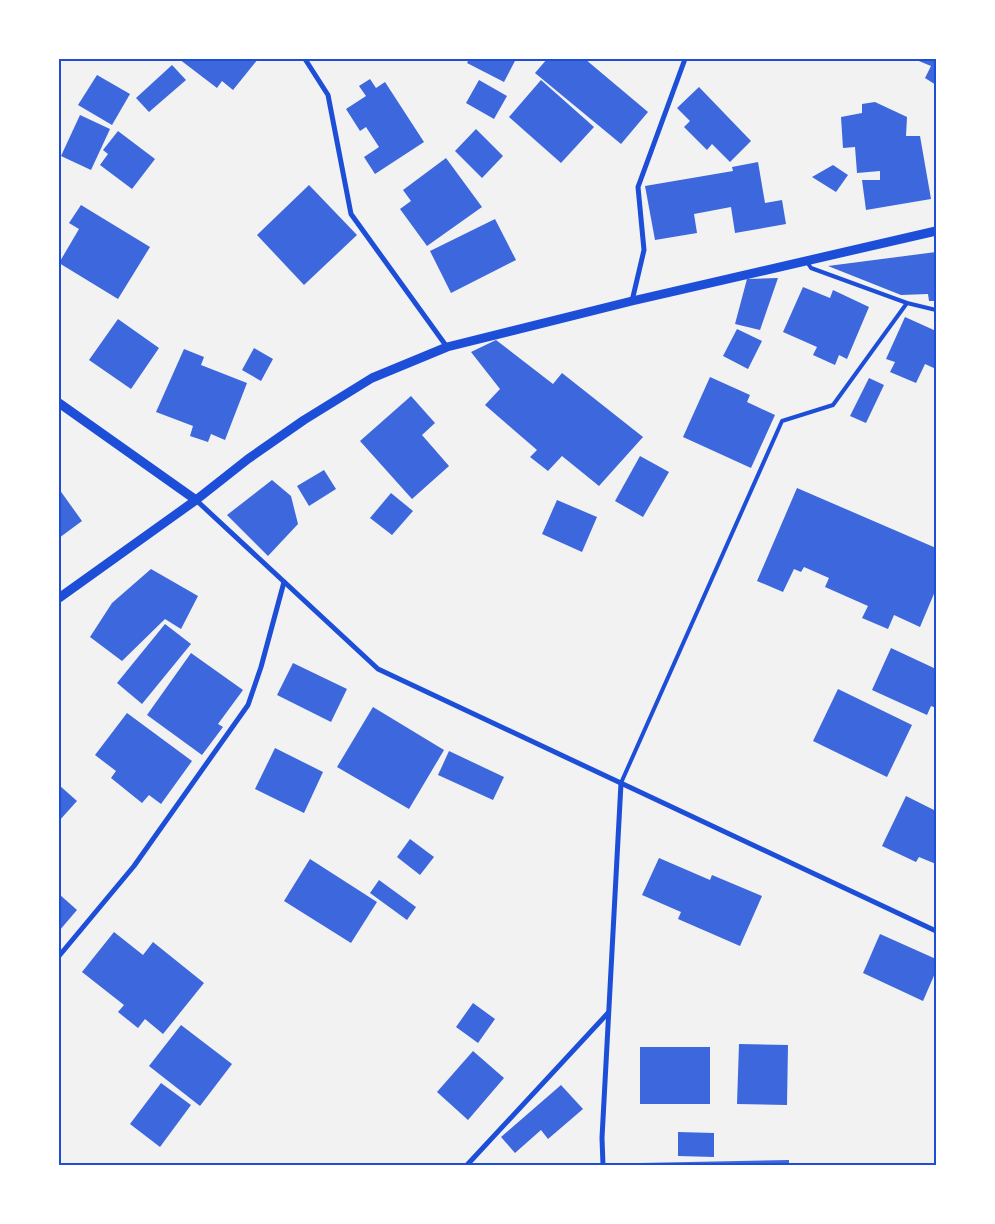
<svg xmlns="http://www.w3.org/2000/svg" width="995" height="1224" font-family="Merriweather,serif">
<rect width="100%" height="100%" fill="#f2f2f2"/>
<!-- building -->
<g fill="#3d67dc">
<path d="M 179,59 L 258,59 L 233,90 L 222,81 L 217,88 Z"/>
<path d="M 469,59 L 516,59 L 504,82 L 467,63 Z"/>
<path d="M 547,59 L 585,59 L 648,112 L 621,144 L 535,73 Z"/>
<path d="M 914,59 L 936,59 L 936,85 L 925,78 L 931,66 Z"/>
<path d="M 172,65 L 186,80 L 149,112 L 136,98 Z"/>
<path d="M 97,75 L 130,94 L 112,125 L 78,105 Z"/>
<path d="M 370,79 L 376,88 L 385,82 L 424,142 L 375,174 L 364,157 L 379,147 L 366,127 L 360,131 L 346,109 L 366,96 L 359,86 Z"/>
<path d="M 479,80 L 507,96 L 494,119 L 466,103 Z"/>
<path d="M 541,80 L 594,127 L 561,163 L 509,117 Z"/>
<path d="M 699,87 L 751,141 L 730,162 L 712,144 L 707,150 L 684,127 L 690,121 L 677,108 Z"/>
<path d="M 875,102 L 907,117 L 906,136 L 920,136 L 931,199 L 866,210 L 862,180 L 880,180 L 880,171 L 857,173 L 855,147 L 843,148 L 841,117 L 862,113 L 862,104 Z"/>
<path d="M 80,115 L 110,129 L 91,170 L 61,156 Z"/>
<path d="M 476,129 L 503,156 L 482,178 L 455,151 Z"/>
<path d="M 118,131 L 155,159 L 132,189 L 100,165 L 108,154 L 103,150 Z"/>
<path d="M 446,158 L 482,207 L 427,246 L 400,209 L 411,201 L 403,190 Z"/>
<path d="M 758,162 L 765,203 L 782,200 L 786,224 L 735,233 L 731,207 L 694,214 L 697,233 L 655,240 L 645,186 L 733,171 L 732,167 Z"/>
<path d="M 833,165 L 848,175 L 836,192 L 812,177 Z"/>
<path d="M 309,185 L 357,235 L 304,285 L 257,235 Z"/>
<path d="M 81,205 L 150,247 L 118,299 L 59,263 L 79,229 L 69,223 Z"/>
<path d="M 495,219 L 516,260 L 451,293 L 430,251 Z"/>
<path d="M 936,252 L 936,301 L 929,301 L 928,294 L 901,295 L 828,266 Z"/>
<path d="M 778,278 L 760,330 L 735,324 L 747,279 Z"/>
<path d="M 803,287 L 830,298 L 833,290 L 869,307 L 847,359 L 839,355 L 835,365 L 813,355 L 817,347 L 783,332 Z"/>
<path d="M 905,317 L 936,331 L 936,369 L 925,364 L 916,383 L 890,372 L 895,362 L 886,359 Z"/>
<path d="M 118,319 L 159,348 L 131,389 L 89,360 Z"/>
<path d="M 737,329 L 762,341 L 748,369 L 723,356 Z"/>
<path d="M 496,340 L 553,384 L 562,373 L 643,437 L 599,486 L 562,456 L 548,471 L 530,457 L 537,450 L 485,405 L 500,389 L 471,352 Z"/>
<path d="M 254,348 L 273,359 L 261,381 L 242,370 Z"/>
<path d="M 184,349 L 204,357 L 201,365 L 247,383 L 225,440 L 211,434 L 208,442 L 190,436 L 193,426 L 156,412 Z"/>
<path d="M 710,377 L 750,395 L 747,402 L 775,415 L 751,468 L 683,437 Z"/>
<path d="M 869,378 L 884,385 L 866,423 L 850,416 Z"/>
<path d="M 411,396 L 435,423 L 422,435 L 449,466 L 412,499 L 360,441 Z"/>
<path d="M 640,456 L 669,472 L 643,517 L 615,501 Z"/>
<path d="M 324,470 L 336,489 L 309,506 L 297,486 Z"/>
<path d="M 272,480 L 291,496 L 298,524 L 268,556 L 227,515 Z"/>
<path d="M 797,488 L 936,548 L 936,589 L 920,627 L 894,615 L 888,629 L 862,618 L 868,606 L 825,587 L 829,578 L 804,567 L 801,572 L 794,569 L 783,592 L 757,581 Z"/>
<path d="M 59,489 L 82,521 L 59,538 Z"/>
<path d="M 391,493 L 413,511 L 392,535 L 370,518 Z"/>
<path d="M 557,500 L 597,517 L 582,552 L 542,534 Z"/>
<path d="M 151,569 L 198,596 L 181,629 L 165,619 L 122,661 L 90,637 L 112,603 Z"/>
<path d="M 165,624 L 191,644 L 142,704 L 117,683 Z"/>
<path d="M 891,648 L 936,669 L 936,708 L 931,706 L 927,715 L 872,690 Z"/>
<path d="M 191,653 L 243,690 L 218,724 L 223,727 L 202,755 L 147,715 Z"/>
<path d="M 293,663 L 347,689 L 331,722 L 277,695 Z"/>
<path d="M 838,689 L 912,725 L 887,777 L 813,741 Z"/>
<path d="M 373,707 L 444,750 L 409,809 L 337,767 Z"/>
<path d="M 127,713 L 192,761 L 161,804 L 149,795 L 142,803 L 111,778 L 116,771 L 95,755 Z"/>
<path d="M 275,748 L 323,772 L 304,813 L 255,789 Z"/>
<path d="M 449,751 L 504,777 L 493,800 L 438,775 Z"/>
<path d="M 59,785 L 77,801 L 59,821 Z"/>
<path d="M 906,796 L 936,811 L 936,864 L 919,857 L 916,862 L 882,846 Z"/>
<path d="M 410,839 L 434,857 L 420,875 L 397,857 Z"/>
<path d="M 659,858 L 710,880 L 712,875 L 762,896 L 740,946 L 678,919 L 681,912 L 642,895 Z"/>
<path d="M 310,859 L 377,902 L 351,943 L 284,901 Z"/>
<path d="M 379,880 L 416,907 L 407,920 L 370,893 Z"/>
<path d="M 59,894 L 77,910 L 59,931 Z"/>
<path d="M 114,932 L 143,955 L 153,942 L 204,983 L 163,1034 L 145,1019 L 138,1028 L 118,1012 L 124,1005 L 82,972 Z"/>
<path d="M 880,934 L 936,959 L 936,971 L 923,1001 L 863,973 Z"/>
<path d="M 473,1003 L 495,1019 L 478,1043 L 456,1027 Z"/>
<path d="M 181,1025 L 232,1064 L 200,1106 L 149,1066 Z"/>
<path d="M 739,1044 L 788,1045 L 787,1105 L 737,1104 Z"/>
<rect x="640" y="1047" width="70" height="57"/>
<path d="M 473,1051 L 504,1078 L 468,1120 L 437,1092 Z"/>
<path d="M 161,1083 L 191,1105 L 160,1147 L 130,1124 Z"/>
<path d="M 561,1085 L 583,1109 L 548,1139 L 541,1130 L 515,1153 L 501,1137 Z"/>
<path d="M 678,1132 L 714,1133 L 714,1157 L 678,1156 Z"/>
<path d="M 789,1160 L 789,1165 L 639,1165 L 639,1163 Z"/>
</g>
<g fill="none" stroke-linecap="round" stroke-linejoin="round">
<!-- service -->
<g stroke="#1d4ed8" stroke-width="4">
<path d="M 807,262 L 811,268 L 907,303 L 936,310"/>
<path d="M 621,783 L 782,421 L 833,405 L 907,303"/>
</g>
<!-- minor -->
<g stroke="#1d4ed8" stroke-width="5">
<path d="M 305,59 L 328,95 L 351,214 L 447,347"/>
<path d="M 632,301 L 644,250 L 638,187 L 685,59"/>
<path d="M 196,500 L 378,669 L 936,931"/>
<path d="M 59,956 L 134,866 L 248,705 L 261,667 L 284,582"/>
<path d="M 467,1165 L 608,1013"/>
<path d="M 603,1165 L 602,1138 L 621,783"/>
</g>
<!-- tertiary -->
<g stroke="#1d4ed8" stroke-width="9">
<path d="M 59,403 L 196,500"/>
<path d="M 59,598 L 196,500 L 248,459 L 304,420 L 372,378 L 447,347 L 632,301 L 936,231"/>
</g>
</g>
<!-- border -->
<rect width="995" height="1224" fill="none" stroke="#ffffff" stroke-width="120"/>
<rect x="60" y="60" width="875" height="1104" fill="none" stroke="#1d4ed8" stroke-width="2"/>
</svg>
